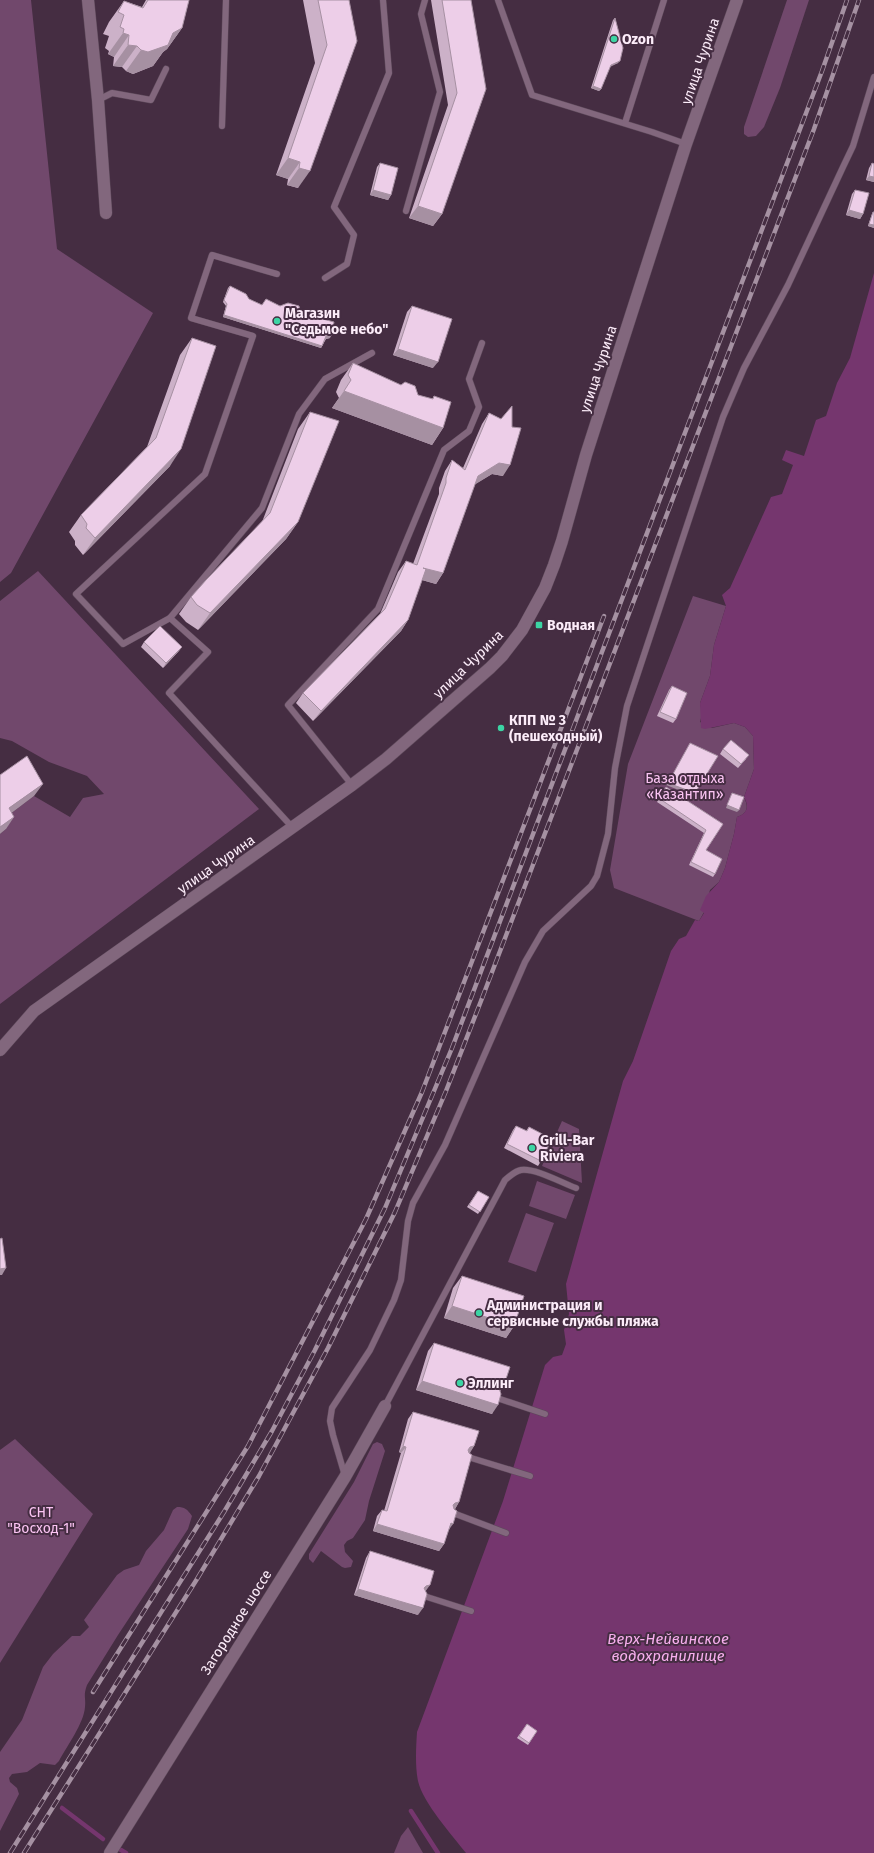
<svg xmlns="http://www.w3.org/2000/svg" width="874" height="1853" font-family="'Fira Sans',sans-serif">
<rect width="100%" height="100%" fill="#452d42"/>
<!-- green -->
<g fill="#71486c">
<path d="M 0,0 L 31,0 L 57,249 L 153,313 L 11,573 L 0,582 Z"/>
<path d="M 787,0 L 809,0 L 780,88 L 764,127 L 756,136 L 748,137 L 744,134 L 744,127 Z"/>
<path d="M 38,571 L 259,809 L 0,1004 L 0,834 L 6,829 L 1,821 L 34,796 L 70,817 L 83,798 L 104,794 L 87,776 L 49,762 L 12,741 L 0,738 L 0,601 Z"/>
<path d="M 693,596 L 726,606 L 714,645 L 710,676 L 700,703 L 702,714 L 700,722 L 712,728 L 734,723 L 745,727 L 753,736 L 754,769 L 744,797 C 748,806 749,813 737,817 L 734,834 L 725,868 L 719,882 L 710,890 L 704,912 L 699,921 L 614,888 L 610,870 L 628,764 Z"/>
<path d="M 562,1121 L 579,1129 L 582,1183 L 542,1166 Z"/>
<path d="M 537,1181 L 575,1195 L 566,1219 L 529,1206 Z"/>
<path d="M 526,1213 L 554,1223 L 536,1272 L 508,1262 Z"/>
<path d="M 15,1439 L 93,1514 L 0,1663 L 0,1450 Z"/>
<path d="M 377,1442 L 382,1444 L 385,1451 L 369,1501 L 365,1520 L 353,1538 L 347,1541 L 344,1545 L 345,1552 L 353,1561 L 351,1567 L 345,1568 L 342,1567 L 321,1551 L 313,1563 L 309,1559 L 309,1554 L 354,1482 L 373,1444 Z"/>
<path d="M 177,1507 C 185,1507 187,1509 192,1516 L 188,1529 L 118,1635 L 87,1685 C 83,1696 86,1697 85,1707 C 84,1723 67,1746 59,1761 L 55,1765 L 40,1763 L 27,1772 L 12,1774 L 9,1778 L 10,1782 L 17,1788 L 19,1794 L 0,1831 L 0,1752 L 22,1720 L 43,1667 L 53,1654 L 72,1636 L 80,1636 L 89,1627 L 84,1620 L 117,1575 L 124,1570 L 139,1565 L 146,1551 L 164,1530 L 173,1510 Z"/>
<path d="M 408,1827 L 423,1853 L 394,1853 L 401,1836 Z"/>
</g>
<!-- water -->
<path fill="#75366e" d="M 874,273 L 874,1853 L 466,1853 C 452,1835 423,1803 418,1781 C 415,1766 416,1748 417,1732 L 503,1501 L 545,1365 L 553,1357 L 562,1355 L 566,1344 L 564,1330 L 569,1314 L 566,1284 L 623,1081 L 633,1061 L 671,951 L 679,939 L 686,936 L 695,920 L 699,921 L 704,913 L 700,910 L 706,896 L 719,882 L 725,868 L 734,834 L 737,817 C 748,813 749,806 744,797 L 754,769 L 753,736 L 745,727 L 734,723 L 705,729 L 701,728 L 700,703 L 710,676 L 714,645 L 726,606 L 722,595 L 730,588 L 771,497 L 782,494 L 793,465 L 782,460 L 786,450 L 804,456 L 816,420 L 826,416 L 837,383 L 850,358 Z"/>
<g fill="none" stroke-linecap="round" stroke-linejoin="round">
<!-- stream -->
<g stroke="#75366e" stroke-width="4.5">
<path d="M 62,1808 L 103,1839"/>
<path d="M 411,1811 L 438,1853"/>
<path d="M 121,1850 L 126,1853"/>
</g>
<defs>
<g id="lane">
<path d="M 498,0 L 532,95 L 652,132 L 686,144"/>
<path d="M 98,100 L 112,93 L 151,100 L 166,69"/>
<path d="M 625,123 L 664,0"/>
<path d="M 222,126 L 226,0"/>
<path d="M 406,211 L 440,92 L 421,14 L 425,0"/>
<path d="M 325,278 L 347,264 L 354,235 L 334,207 L 389,73 L 383,0"/>
<path d="M 170,618 L 123,644 L 76,594 L 205,474 L 253,336 L 191,318 L 212,255 L 277,274"/>
<path d="M 352,785 L 288,705 L 378,609 L 444,450 L 469,431 L 479,407 L 469,379 L 482,343"/>
<path d="M 293,828 L 169,693 L 208,652 L 170,618 L 262,508 L 299,414 L 325,379 L 372,353"/>
<path d="M 497,1398 L 545,1414"/>
<path d="M 385,1406 L 505,1180 C 510,1176 515,1171 521,1170 C 536,1168 562,1183 576,1188"/>
<path d="M 468,1457 L 530,1476"/>
<path d="M 345,1476 L 333,1435 L 330,1421 L 332,1408 L 370,1350 L 394,1300 L 401,1280 L 408,1221 L 413,1203 L 445,1145 L 525,962 L 543,931 L 591,886 L 597,876 L 608,834 L 615,768 L 627,706 L 723,417 L 744,368 L 788,285 L 843,167 L 853,146 L 874,77"/>
<path d="M 453,1513 L 506,1533"/>
<path d="M 424,1596 L 471,1611"/>
</g>
<g id="street">
<path d="M 88,0 L 98,100 L 106,213"/>
<path d="M 110,1853 L 345,1477 L 385,1406"/>
</g>
<path id="secondary" d="M 0,1050 L 34,1011 L 352,785 L 386,759 L 490,668 L 502,656 L 522,630 L 545,588 L 554,565 L 562,541 L 586,455 L 686,144 L 737,0"/>
</defs>
<!-- lane casing -->
<use href="#lane" stroke="#5d495a" stroke-width="7"/>
<!-- street casing -->
<use href="#street" stroke="#5d495a" stroke-width="13"/>
<!-- secondary casing -->
<use href="#secondary" stroke="#5d495a" stroke-width="13"/>
<!-- lane -->
<use href="#lane" stroke="#82677d" stroke-width="6"/>
<!-- street -->
<use href="#street" stroke="#82677d" stroke-width="12"/>
<!-- secondary -->
<use href="#secondary" stroke="#82677d" stroke-width="12"/>
<defs>
<g id="rail">
<path d="M 93,1692 L 248,1446 L 366,1219 L 422,1092 L 604,616"/>
<path d="M 10,1853 L 224,1512 L 272,1431 L 315,1350 L 385,1208 L 452,1048 L 822,71 L 847,0"/>
<path d="M 24,1853 L 197,1579 L 259,1476 L 328,1348 L 395,1212 L 446,1091 L 481,1001 L 814,129 L 859,0"/>
</g>
</defs>
<!-- rail casing -->
<use href="#rail" stroke="#a591a2" stroke-width="4.5"/>
<!-- rail -->
<use href="#rail" stroke="#452d42" stroke-width="3" stroke-dasharray="9" stroke-linecap="butt"/>
</g>
<!-- wall -->
<g fill="#ccb1c8">
<path d="M 146,0 L 189,0 L 182,28 L 167,49 L 163,52 L 153,66 L 133,74 L 126,71 L 122,67 L 113,66 L 114,57 L 108,54 L 109,51 L 105,48 L 109,36 L 103,34 L 109,22 L 124,1 L 142,7 Z"/>
<path d="M 303,0 L 349,0 L 298,188 L 287,185 L 288,179 L 276,175 L 315,63 Z"/>
<path d="M 431,0 L 471,0 L 442,214 L 433,226 L 409,218 L 448,105 Z"/>
<path d="M 615,18 L 618,63 L 610,66 L 601,89 L 599,91 L 591,88 L 613,20 Z"/>
<path d="M 380,163 L 391,195 L 388,200 L 370,195 L 377,167 Z"/>
<path d="M 872,163 L 874,164 L 874,182 L 866,180 L 869,168 Z"/>
<path d="M 855,190 L 863,214 L 860,219 L 846,215 L 852,194 Z"/>
<path d="M 873,212 L 874,228 L 868,226 L 872,214 Z"/>
<path d="M 230,286 L 249,299 L 262,305 L 280,306 L 300,313 L 330,338 L 326,339 L 321,348 L 223,317 L 226,306 L 223,302 L 228,288 Z"/>
<path d="M 412,306 L 433,368 L 393,355 L 407,312 Z"/>
<path d="M 192,338 L 170,466 L 83,555 L 75,545 L 75,541 L 69,532 L 81,515 L 147,447 L 180,355 Z"/>
<path d="M 353,363 L 418,395 L 432,399 L 434,396 L 443,428 L 432,445 L 332,408 L 339,398 L 336,392 L 341,380 Z"/>
<path d="M 310,412 L 298,522 L 286,539 L 198,630 L 186,622 L 179,614 L 191,597 L 262,522 L 298,429 Z"/>
<path d="M 489,413 L 501,419 L 503,476 L 492,474 L 475,484 L 443,573 L 436,584 L 422,580 L 408,620 L 401,631 L 313,721 L 296,703 L 303,693 L 380,614 L 398,572 L 406,561 L 413,564 L 439,494 L 439,488 L 445,471 L 452,460 L 463,468 L 482,424 Z"/>
<path d="M 144,642 L 182,647 L 178,652 L 163,668 L 141,647 Z"/>
<path d="M 672,686 L 676,719 L 673,723 L 657,716 L 669,690 Z"/>
<path d="M 723,749 L 746,759 L 738,768 L 720,754 Z"/>
<path d="M 666,787 L 723,824 L 706,850 L 715,874 L 713,877 L 689,865 L 704,833 L 657,802 Z"/>
<path d="M 516,1126 L 526,1131 L 529,1127 L 541,1161 L 538,1166 L 504,1148 L 513,1130 Z"/>
<path d="M 478,1191 L 489,1197 L 478,1214 L 467,1207 Z"/>
<path d="M 462,1276 L 514,1326 L 506,1338 L 444,1318 L 453,1288 Z"/>
<path d="M 434,1343 L 504,1385 L 500,1391 L 492,1414 L 416,1390 L 428,1351 Z"/>
<path d="M 413,1412 L 474,1446 L 469,1453 L 459,1502 L 455,1509 L 454,1509 L 444,1544 L 439,1551 L 373,1531 L 377,1516 L 382,1510 L 384,1511 L 401,1453 L 399,1452 L 408,1419 Z"/>
<path d="M 370,1551 L 418,1615 L 354,1595 L 366,1558 Z"/>
<path d="M 527,1724 L 537,1731 L 528,1745 L 517,1738 Z"/>
</g>
<!-- shaded-wall -->
<g fill="#a690a2">
<path d="M 182,28 L 167,49 L 163,52 L 153,66 L 133,74 L 126,71 L 141,50 L 173,33 Z"/>
<path d="M 123,33 L 129,35 L 114,57 L 108,54 Z"/>
<path d="M 128,45 L 137,46 L 122,67 L 113,66 Z"/>
<path d="M 620,61 L 618,63 L 610,67 L 611,65 Z"/>
<path d="M 593,86 L 601,89 L 599,91 L 591,88 Z"/>
<path d="M 288,158 L 300,162 L 288,179 L 276,175 Z"/>
<path d="M 299,168 L 310,171 L 298,188 L 287,185 Z"/>
<path d="M 869,176 L 874,177 L 874,182 L 866,180 Z"/>
<path d="M 373,190 L 391,195 L 388,200 L 370,195 Z"/>
<path d="M 418,206 L 442,214 L 433,226 L 409,218 Z"/>
<path d="M 849,210 L 863,214 L 860,219 L 846,215 Z"/>
<path d="M 869,224 L 874,225 L 874,228 L 868,226 Z"/>
<path d="M 224,315 L 322,346 L 321,348 L 223,317 Z"/>
<path d="M 326,336 L 331,336 L 330,338 L 325,339 Z"/>
<path d="M 398,349 L 438,362 L 433,368 L 393,355 Z"/>
<path d="M 344,391 L 443,428 L 432,445 L 332,408 Z"/>
<path d="M 181,449 L 170,466 L 83,555 L 95,538 Z"/>
<path d="M 499,463 L 510,465 L 503,476 L 492,474 L 471,487 L 478,476 Z"/>
<path d="M 298,522 L 286,539 L 198,630 L 210,613 Z"/>
<path d="M 423,568 L 443,573 L 436,584 L 415,578 Z"/>
<path d="M 408,620 L 401,631 L 313,721 L 321,711 Z"/>
<path d="M 182,647 L 178,652 L 163,668 L 166,663 Z"/>
<path d="M 668,783 L 695,793 L 694,796 L 666,785 Z"/>
<path d="M 43,784 L 34,796 L 1,821 L 9,808 Z"/>
<path d="M 727,805 L 739,810 L 737,812 L 726,808 Z"/>
<path d="M 14,817 L 6,829 L 0,834 L 0,827 Z"/>
<path d="M 6,1268 L 2,1275 L 0,1275 L 0,1269 Z"/>
<path d="M 452,1306 L 514,1326 L 506,1338 L 444,1318 Z"/>
<path d="M 422,1381 L 498,1405 L 492,1414 L 416,1390 Z"/>
<path d="M 504,1385 L 498,1394 L 494,1394 L 500,1386 Z"/>
<path d="M 403,1446 L 406,1447 L 401,1453 L 399,1452 Z"/>
<path d="M 474,1446 L 470,1453 L 465,1453 L 470,1447 Z"/>
<path d="M 459,1502 L 455,1509 L 450,1509 L 455,1503 Z"/>
<path d="M 451,1523 L 453,1524 L 448,1531 Z"/>
<path d="M 377,1524 L 444,1544 L 439,1551 L 373,1531 Z"/>
<path d="M 430,1585 L 425,1592 L 421,1592 L 426,1586 Z"/>
<path d="M 358,1589 L 423,1608 L 418,1615 L 354,1595 Z"/>
</g>
<!-- building -->
<g fill="#edcee8" stroke="#a690a2">
<path d="M 148,0 L 189,0 L 182,28 L 173,33 L 168,45 L 148,52 L 141,50 L 137,46 L 128,45 L 129,35 L 123,33 L 124,29 L 120,27 L 124,15 L 118,12 L 124,1 L 143,8 Z"/>
<path d="M 318,0 L 349,0 L 357,41 L 310,171 L 299,168 L 300,162 L 288,158 L 327,45 Z"/>
<path d="M 442,0 L 471,0 L 486,89 L 442,214 L 418,206 L 457,93 Z"/>
<path d="M 615,18 L 623,48 L 620,61 L 611,65 L 601,89 L 593,86 Z"/>
<path d="M 380,163 L 398,168 L 391,195 L 373,190 Z"/>
<path d="M 872,163 L 874,164 L 874,177 L 869,176 Z"/>
<path d="M 855,190 L 869,193 L 863,214 L 849,210 Z"/>
<path d="M 873,212 L 874,212 L 874,225 L 869,224 Z"/>
<path d="M 230,286 L 246,294 L 249,299 L 262,305 L 266,299 L 280,306 L 288,303 L 299,306 L 300,313 L 334,322 L 331,336 L 326,336 L 322,346 L 224,315 L 227,304 L 224,300 Z"/>
<path d="M 412,306 L 452,319 L 438,362 L 398,349 Z"/>
<path d="M 192,338 L 216,346 L 181,449 L 95,538 L 86,528 L 87,524 L 81,515 L 156,438 Z"/>
<path d="M 353,363 L 401,385 L 405,382 L 415,386 L 418,395 L 433,399 L 434,396 L 451,402 L 443,428 L 344,391 L 351,380 L 348,375 Z"/>
<path d="M 512,406 L 512,427 L 521,428 L 510,465 L 499,463 L 478,476 L 443,573 L 423,568 L 426,569 L 408,620 L 321,711 L 303,693 L 385,609 L 406,561 L 417,565 L 446,483 L 446,478 L 452,460 L 465,470 L 489,413 L 501,419 Z"/>
<path d="M 310,412 L 339,421 L 298,522 L 210,613 L 197,605 L 191,597 L 206,580 L 270,513 Z"/>
<path d="M 160,626 L 182,647 L 166,663 L 144,642 Z"/>
<path d="M 672,686 L 687,693 L 676,719 L 660,712 Z"/>
<path d="M 731,740 L 749,755 L 741,764 L 723,749 Z"/>
<path d="M 690,743 L 718,756 L 695,793 L 668,783 Z"/>
<path d="M 27,756 L 43,784 L 9,808 L 14,817 L 0,827 L 0,775 Z"/>
<path d="M 666,787 L 723,824 L 706,850 L 722,859 L 715,874 L 691,862 L 706,830 L 660,799 Z"/>
<path d="M 732,793 L 744,797 L 739,810 L 727,805 Z"/>
<path d="M 516,1126 L 527,1131 L 529,1127 L 552,1139 L 541,1161 L 507,1144 Z"/>
<path d="M 478,1191 L 489,1197 L 480,1212 L 469,1205 Z"/>
<path d="M 2,1238 L 6,1268 L 0,1269 L 0,1239 Z"/>
<path d="M 462,1276 L 524,1296 L 514,1326 L 452,1306 Z"/>
<path d="M 434,1343 L 510,1367 L 504,1385 L 500,1386 L 499,1388 L 501,1394 L 498,1405 L 422,1381 Z"/>
<path d="M 413,1412 L 479,1431 L 474,1446 L 470,1447 L 468,1450 L 469,1453 L 472,1455 L 459,1502 L 455,1503 L 453,1505 L 454,1509 L 457,1511 L 453,1524 L 451,1523 L 444,1544 L 377,1524 L 382,1510 L 387,1511 L 406,1447 L 403,1446 Z"/>
<path d="M 370,1551 L 434,1571 L 430,1585 L 426,1586 L 424,1588 L 427,1594 L 423,1608 L 358,1589 Z"/>
<path d="M 527,1724 L 537,1731 L 529,1743 L 519,1736 Z"/>
</g>
<!-- markers -->
<g fill="#3cd4a4" stroke="#452d42" stroke-width="1.5">
<circle cx="614" cy="39" r="4"/>
<circle cx="277" cy="321" r="4"/>
<rect x="535" y="621" width="8" height="8" rx="2"/>
<circle cx="501" cy="728" r="4"/>
<circle cx="532" cy="1148" r="4"/>
<circle cx="479" cy="1313" r="4"/>
<circle cx="460" cy="1383" r="4"/>
</g>
<g text-anchor="middle" stroke-width="4" stroke-linejoin="round" paint-order="stroke">
<!-- poi labels -->
<g font-size="14" font-weight="bold" fill="#fcecf9" stroke="#452d42" text-anchor="start">
<text x="622" y="44">Ozon</text>
<text x="285" y="318">Магазин<tspan x="285" dy="16">"Седьмое небо"</tspan></text>
<text x="547" y="630">Водная</text>
<text x="509" y="725">КПП № 3<tspan x="509" dy="16">(пешеходный)</tspan></text>
<text x="540" y="1145">Grill-Bar<tspan x="540" dy="16">Riviera</tspan></text>
<text x="487" y="1310">Администрация и<tspan x="487" dy="16">сервисные службы пляжа</tspan></text>
<text x="468" y="1388">Эллинг</text>
</g>
<!-- street labels -->
<g font-size="14" fill="#fcecf9" stroke="#452d42">
<text transform="translate(700 61) rotate(-71)" y="5">улица Чурина</text>
<text transform="translate(598 369) rotate(-72)" y="5">улица Чурина</text>
<text transform="translate(468 664) rotate(-44)" y="5">улица Чурина</text>
<text transform="translate(216 864) rotate(-35)" y="5">улица Чурина</text>
<text transform="translate(236 1622) rotate(-58)" y="5">Загородное шоссе</text>
</g>
<!-- park labels -->
<g font-size="14" fill="#fbc4f3" stroke="#452d42">
<text x="685" y="783">База отдыха<tspan x="685" dy="16">«Казантип»</tspan></text>
<text x="41" y="1517">СНТ<tspan x="41" dy="16">"Восход-1"</tspan></text>
</g>
<!-- water labels -->
<g font-size="15" font-style="italic" fill="#f8afee" stroke="#452d42">
<text x="668" y="1644">Верх-Нейвинское<tspan x="668" dy="17">водохранилище</tspan></text>
</g>
</g>
</svg>
